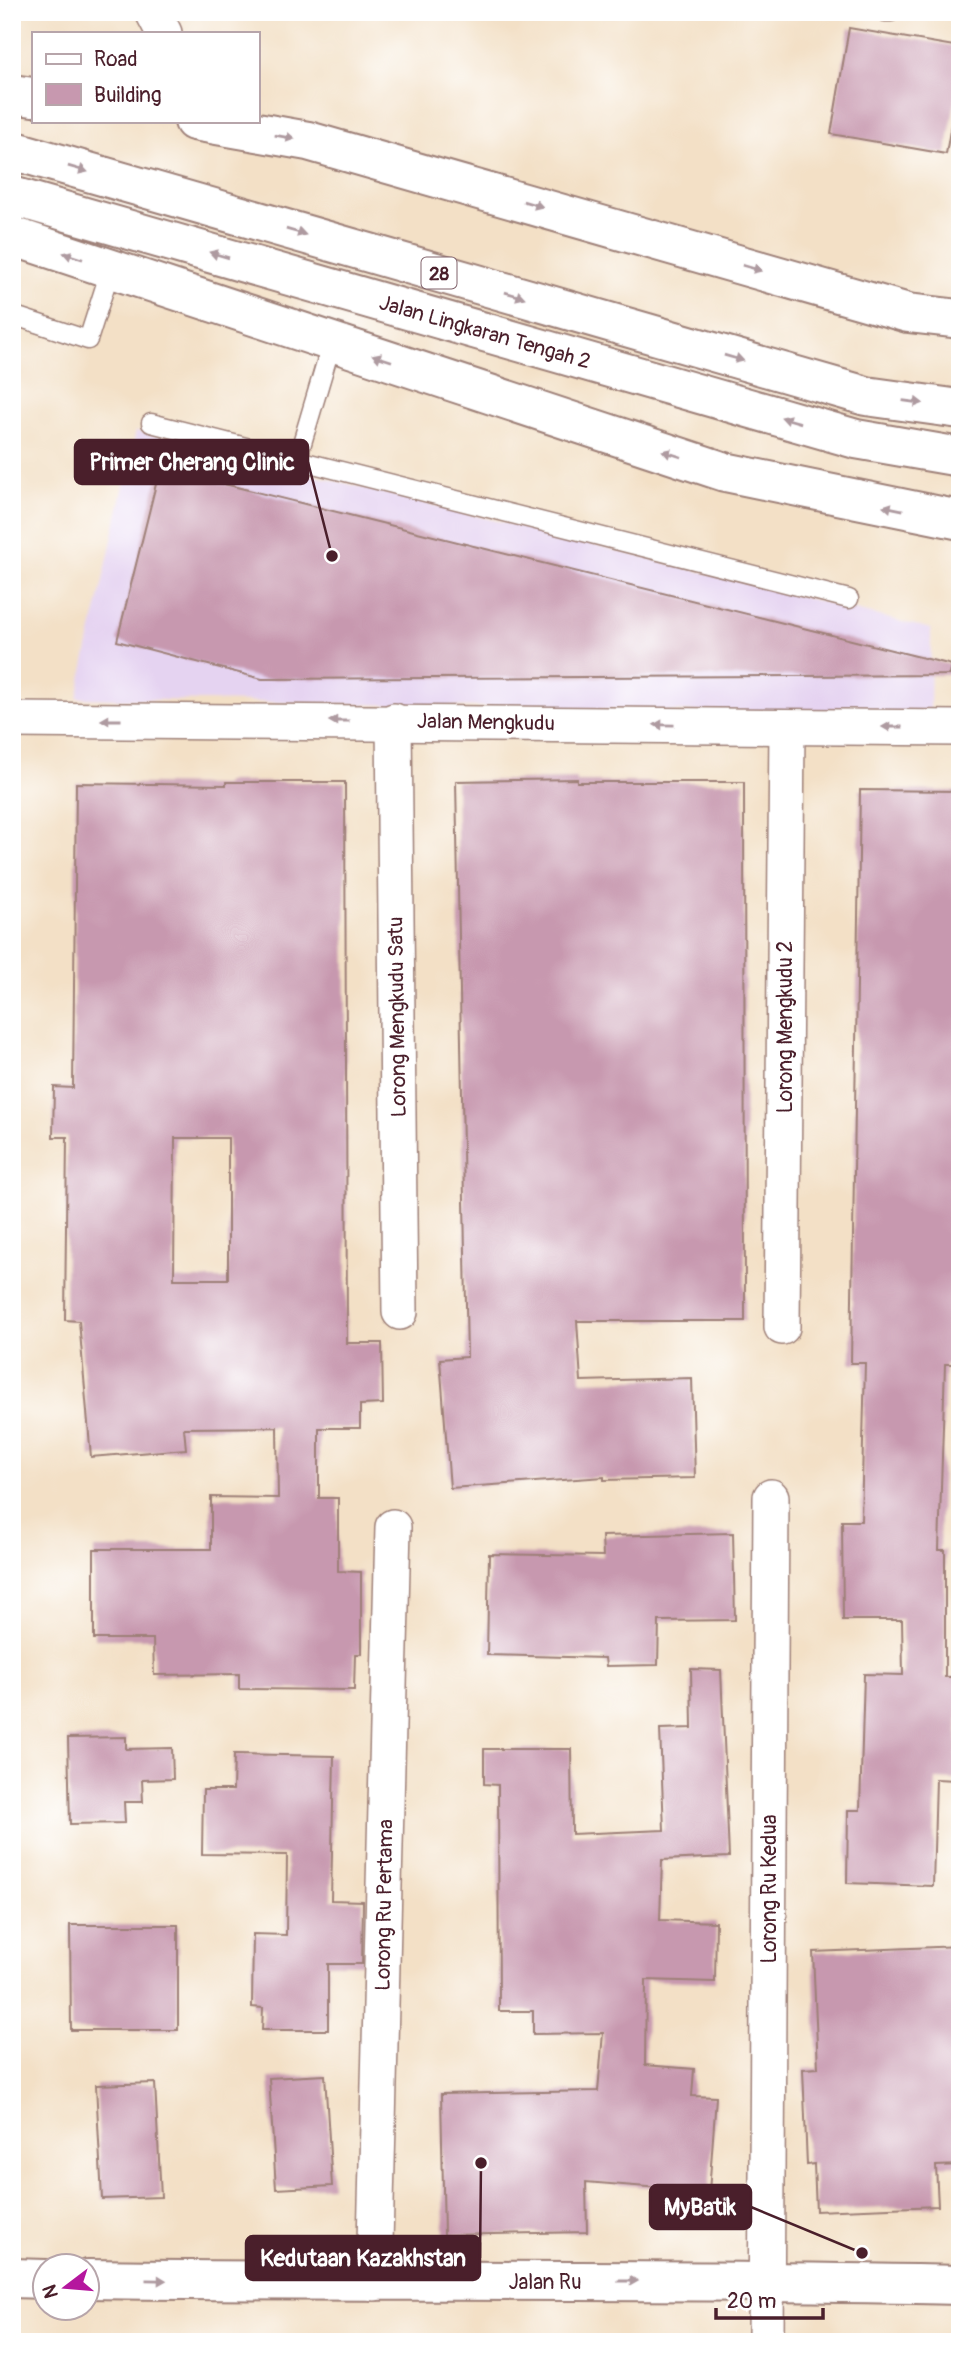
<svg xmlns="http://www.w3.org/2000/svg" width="972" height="2354" font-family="Pangolin,sans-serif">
<rect width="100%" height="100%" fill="#fff"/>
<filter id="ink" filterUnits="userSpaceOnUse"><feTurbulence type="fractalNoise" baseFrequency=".0143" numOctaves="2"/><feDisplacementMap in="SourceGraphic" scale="14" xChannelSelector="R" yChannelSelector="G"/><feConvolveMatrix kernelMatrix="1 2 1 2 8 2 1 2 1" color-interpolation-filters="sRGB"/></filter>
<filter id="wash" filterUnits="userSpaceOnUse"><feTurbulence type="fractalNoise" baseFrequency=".00686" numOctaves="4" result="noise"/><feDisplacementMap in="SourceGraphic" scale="28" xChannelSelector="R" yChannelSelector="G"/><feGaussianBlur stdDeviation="1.57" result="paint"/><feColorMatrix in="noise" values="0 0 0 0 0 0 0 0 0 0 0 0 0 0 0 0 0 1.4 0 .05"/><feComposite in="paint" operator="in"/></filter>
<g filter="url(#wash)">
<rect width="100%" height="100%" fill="#f3e0c6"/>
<!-- built -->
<path fill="#e5d3f1" d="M 136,431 L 931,629 L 930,717 L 77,698 Z"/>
<g id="blocks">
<!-- building -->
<g fill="#c798af" fill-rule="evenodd">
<path d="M 849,28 L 960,47 L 960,72 L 946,154 L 831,134 Z"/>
<path d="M 160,468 L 952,665 L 950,675 L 262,679 L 117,641 Z"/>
<path d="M 577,779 L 577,782 L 744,782 L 745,1321 L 577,1321 L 581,1381 L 692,1378 L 695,1478 L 604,1480 L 604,1477 L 450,1488 L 440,1359 L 467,1357 L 456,781 Z"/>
<path d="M 226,782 L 345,782 L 347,1343 L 382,1343 L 383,1404 L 360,1405 L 360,1428 L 319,1428 L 319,1498 L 338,1498 L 338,1571 L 361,1572 L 361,1654 L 355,1654 L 354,1690 L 239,1689 L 239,1674 L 154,1675 L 153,1639 L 94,1639 L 94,1549 L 211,1549 L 211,1497 L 278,1498 L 277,1427 L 184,1428 L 186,1449 L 91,1457 L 79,1321 L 65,1320 L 67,1137 L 53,1137 L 54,1087 L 73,1088 L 76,783 L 226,785 ZM 175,1138 L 228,1138 L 228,1279 L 174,1279 Z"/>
<path d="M 860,790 L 960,791 L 960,1364 L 945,1364 L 939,1550 L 945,1550 L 945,1677 L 959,1677 L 956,1780 L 936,1779 L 933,1886 L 847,1883 L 848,1810 L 860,1810 L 864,1674 L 903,1675 L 902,1620 L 843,1620 L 842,1521 L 861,1521 L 865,1363 L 851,1363 Z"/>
<path d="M 733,1533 L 735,1620 L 659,1621 L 658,1665 L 606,1666 L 605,1658 L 487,1655 L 489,1554 L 603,1556 L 602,1536 Z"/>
<path d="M 691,1669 L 721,1670 L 729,1857 L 662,1860 L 660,1920 L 716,1922 L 715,1982 L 646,1980 L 645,2065 L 694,2069 L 692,2096 L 716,2097 L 709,2192 L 586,2182 L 587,2232 L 444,2235 L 441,2094 L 598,2091 L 603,2033 L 533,2034 L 533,2011 L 499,2011 L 498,1785 L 484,1784 L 484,1749 L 571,1749 L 572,1834 L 664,1830 L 660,1729 L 692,1728 Z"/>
<path d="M 126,1737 L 126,1749 L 172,1748 L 173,1779 L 142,1780 L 143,1802 L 124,1802 L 125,1823 L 70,1824 L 68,1738 Z"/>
<path d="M 234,1754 L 334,1756 L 331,1900 L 363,1901 L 362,1964 L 328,1964 L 328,2030 L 262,2030 L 263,2008 L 252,2007 L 253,1934 L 286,1935 L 287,1855 L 202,1854 L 203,1790 L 233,1790 Z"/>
<path d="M 70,1925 L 178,1925 L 178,2030 L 71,2030 Z"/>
<path d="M 960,1946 L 960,2165 L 936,2166 L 938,2206 L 816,2211 L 814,2164 L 807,2165 L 803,2069 L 818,2068 L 813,1952 Z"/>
<path d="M 325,2075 L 332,2186 L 276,2189 L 269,2078 Z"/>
<path d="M 155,2083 L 161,2197 L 102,2199 L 96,2085 Z"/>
</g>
</g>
</g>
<g filter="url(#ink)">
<use href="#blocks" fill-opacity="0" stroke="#9e8078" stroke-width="2"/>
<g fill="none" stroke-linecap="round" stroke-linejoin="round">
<defs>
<g id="service">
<path d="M 885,12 L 891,12"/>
<path d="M 12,315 L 88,340 L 111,268"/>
<path d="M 151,423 L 849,599"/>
<path d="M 297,460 L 332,342"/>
</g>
<g id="minor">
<path d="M 153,12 L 164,33"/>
<path d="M 12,720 L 960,728"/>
<path d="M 394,721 L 400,1312"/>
<path d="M 782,1327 L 787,727"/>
<path d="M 374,2283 L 393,1527"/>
<path d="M 766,2342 L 771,1497"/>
</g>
<g id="tertiary">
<path d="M 12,2278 L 46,2279"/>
<path d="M 88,2279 C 378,2283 669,2278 960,2285"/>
</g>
<g id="secondary">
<path d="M 12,94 L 33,97"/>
<path d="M 194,121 L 308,141 L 908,313 L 960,319"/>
<path d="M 12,236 L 725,472 L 960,520"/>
</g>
<g id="trunk">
<path d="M 12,150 L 866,396 L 960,409"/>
<path d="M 12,196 L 856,439 L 960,457"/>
</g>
</defs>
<!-- service casing -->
<use href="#service" stroke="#9e8078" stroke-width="21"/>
<!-- minor casing -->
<use href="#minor" stroke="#9e8078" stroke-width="38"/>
<!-- tertiary casing -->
<use href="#tertiary" stroke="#9e8078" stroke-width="42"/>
<!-- secondary casing -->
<use href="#secondary" stroke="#9e8078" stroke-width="42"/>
<!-- trunk casing -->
<use href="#trunk" stroke="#9e8078" stroke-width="42"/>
<!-- service -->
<use href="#service" stroke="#fff" stroke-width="18"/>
<!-- minor -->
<use href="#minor" stroke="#fff" stroke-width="35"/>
<!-- tertiary -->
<use href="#tertiary" stroke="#fff" stroke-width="38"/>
<!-- secondary -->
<use href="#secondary" stroke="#fff" stroke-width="38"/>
<!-- trunk -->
<use href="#trunk" stroke="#fff" stroke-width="38"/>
</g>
<!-- one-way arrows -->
<defs><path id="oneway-solid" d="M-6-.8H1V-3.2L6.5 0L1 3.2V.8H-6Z" transform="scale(1.75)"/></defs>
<g fill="#ae9aa0">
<use href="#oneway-solid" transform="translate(285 137) rotate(10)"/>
<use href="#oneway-solid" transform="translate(78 169) rotate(16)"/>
<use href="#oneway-solid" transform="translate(533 204) rotate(16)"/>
<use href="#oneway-solid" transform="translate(296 232) rotate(16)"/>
<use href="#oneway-solid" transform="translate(219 255) rotate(-164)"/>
<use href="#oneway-solid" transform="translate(73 256) rotate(-162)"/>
<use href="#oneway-solid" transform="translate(752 268) rotate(16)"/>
<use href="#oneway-solid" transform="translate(515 295) rotate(16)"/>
<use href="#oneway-solid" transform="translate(382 358) rotate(-162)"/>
<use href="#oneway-solid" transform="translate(734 358) rotate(16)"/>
<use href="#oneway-solid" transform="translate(913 402) rotate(8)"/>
<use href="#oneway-solid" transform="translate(791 420) rotate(-164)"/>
<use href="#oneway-solid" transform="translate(672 454) rotate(-162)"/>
<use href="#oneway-solid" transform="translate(893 508) rotate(-168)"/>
<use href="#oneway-solid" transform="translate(111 720) rotate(-180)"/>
<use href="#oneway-solid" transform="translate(339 721) rotate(-180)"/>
<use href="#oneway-solid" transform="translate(664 725) rotate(-179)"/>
<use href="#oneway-solid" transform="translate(892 727) rotate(-180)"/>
<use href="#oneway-solid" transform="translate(156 2280) rotate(1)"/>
<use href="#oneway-solid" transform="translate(628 2281)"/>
</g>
</g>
<g text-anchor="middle" stroke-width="6" stroke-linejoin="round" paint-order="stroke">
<!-- shield labels -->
<rect fill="#fff" stroke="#80626b" stroke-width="2" x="421.5" y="257.5" width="35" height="31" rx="5"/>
<g font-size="19" font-weight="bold" fill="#4a1f2b">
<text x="439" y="280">28</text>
</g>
<!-- street labels -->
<g font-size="21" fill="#4a1f2b" stroke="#fff">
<text transform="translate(485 332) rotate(16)" y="7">Jalan Lingkaran Tengah 2</text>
<text transform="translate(486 722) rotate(1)" y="7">Jalan Mengkudu</text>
<text transform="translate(397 1017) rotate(-91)" y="7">Lorong Mengkudu Satu</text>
<text transform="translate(785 1027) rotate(-90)" y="7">Lorong Mengkudu 2</text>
<text transform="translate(769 1889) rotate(-90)" y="7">Lorong Ru Kedua</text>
<text transform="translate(384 1905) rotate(-89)" y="7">Lorong Ru Pertama</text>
<text x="545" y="2289">Jalan Ru</text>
</g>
</g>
<!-- callouts -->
<path fill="none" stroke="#4a1f2b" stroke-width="2.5" d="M332 556L308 462M862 2253L751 2207M481 2163L480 2258"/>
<g fill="#4a1f2b" stroke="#fff" stroke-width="2.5">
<circle cx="332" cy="556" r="7"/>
<circle cx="862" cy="2253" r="7"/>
<circle cx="481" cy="2163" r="7"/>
</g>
<g fill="#4a1f2b" stroke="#4a1f2b" stroke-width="2.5">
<rect x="75" y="440" width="233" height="44" rx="7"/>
<rect x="650" y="2185" width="101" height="44" rx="7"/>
<rect x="246" y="2236" width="234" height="44" rx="7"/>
</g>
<g font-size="23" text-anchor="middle" font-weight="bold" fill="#fff">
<text x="192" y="470">Primer Cherang Clinic</text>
<text x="700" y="2215">MyBatik</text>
<text x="363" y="2266">Kedutaan Kazakhstan</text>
</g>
<!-- margin -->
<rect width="972" height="2354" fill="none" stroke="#fff" stroke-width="42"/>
<!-- legend -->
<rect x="32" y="32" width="228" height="91" fill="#ffffff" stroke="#b7a5aa" stroke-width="2"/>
<rect x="46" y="54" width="35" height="10" fill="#ffffff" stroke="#b7a5aa" stroke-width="2"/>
<text x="94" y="66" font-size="21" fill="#4a1f2b">Road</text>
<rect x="46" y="84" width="35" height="21" fill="#c798af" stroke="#b7a5aa" stroke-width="2"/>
<text x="94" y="102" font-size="21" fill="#4a1f2b">Building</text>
<!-- north arrow -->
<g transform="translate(66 2287) rotate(254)"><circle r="33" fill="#ffffff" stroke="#b7a5aa" stroke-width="2"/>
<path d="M0-5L12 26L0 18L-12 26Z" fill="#b5179e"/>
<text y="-10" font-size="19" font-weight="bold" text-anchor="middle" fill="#4a1f2b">N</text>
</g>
<!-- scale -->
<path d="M716 2308v10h107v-10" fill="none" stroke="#4a1f2b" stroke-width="3.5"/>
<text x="727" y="2308" font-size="21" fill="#4a1f2b" stroke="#ffffff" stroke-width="5" paint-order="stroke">20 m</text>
</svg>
